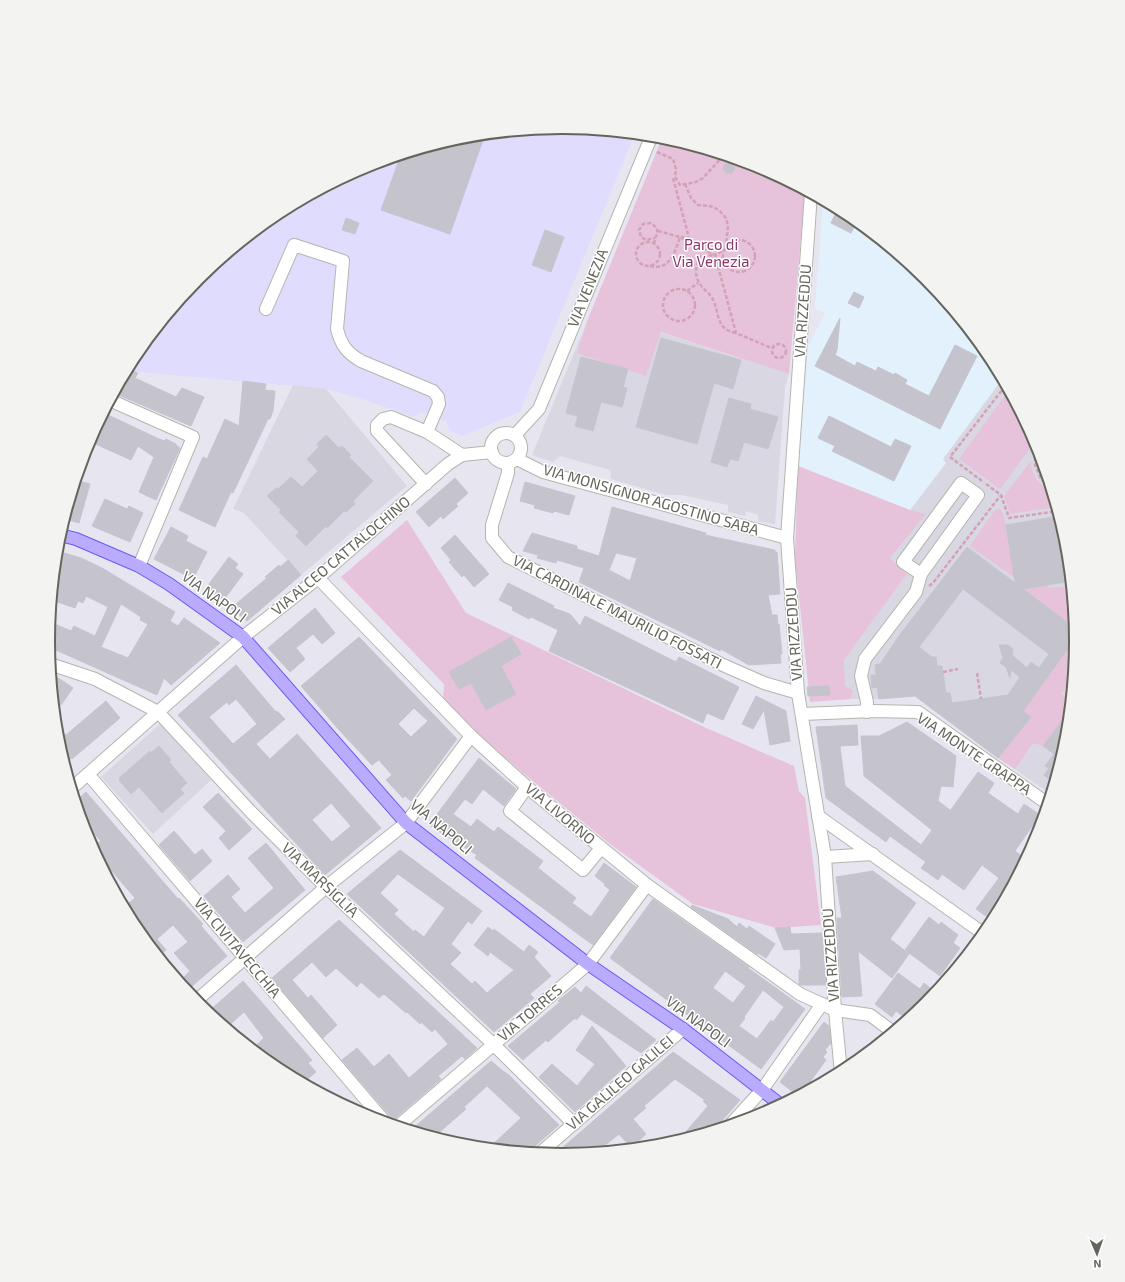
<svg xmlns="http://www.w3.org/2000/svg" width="1125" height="1282" font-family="'Exo 2',sans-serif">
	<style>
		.commercial { fill: #e0dcfe }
		.education { fill: #d8d7e2 }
		.medical { fill: #e2f1fc }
		.green { fill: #e7c2db }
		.building { fill: #c5c4cc; stroke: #c4c4d4; fill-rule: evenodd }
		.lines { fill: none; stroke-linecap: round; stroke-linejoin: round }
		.minor-casing { stroke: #b5b5ae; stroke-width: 14 }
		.major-casing { stroke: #655cf2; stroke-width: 14 }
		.path { stroke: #d4a2b6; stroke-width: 2.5; stroke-dasharray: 4 2; stroke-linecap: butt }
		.minor { stroke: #fff; stroke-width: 12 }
		.major { stroke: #baabff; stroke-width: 12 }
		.labels { text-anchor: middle; stroke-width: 3; stroke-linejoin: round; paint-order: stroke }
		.park-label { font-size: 15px; fill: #8c376b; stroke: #fff }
		.street-label { font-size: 15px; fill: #66655d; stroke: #fff }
		.rim { fill: none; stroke: #66655d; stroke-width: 2 }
	</style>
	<rect width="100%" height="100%" fill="#e7e6f0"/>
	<polygon class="commercial" points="563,127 635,134 520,412 462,436 449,430 447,422 434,416 420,412 414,417 365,400 326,389 139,372 128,369 135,355 199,277 277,213 366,166 462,136"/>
	<g class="education">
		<polygon points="590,314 660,332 789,374 785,387 775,524 758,521 758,515 746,511 745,516 728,512 728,505 682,495 666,495 611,479 610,470 560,456 553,462 532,455"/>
		<polygon points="1003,378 1038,444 1067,541 1077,641 1067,742 1051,794 998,758 915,696 879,699 851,699 853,690 845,686 844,660 907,574 890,558 925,515 910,510 946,463 942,460"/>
		<polygon points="293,385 326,389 407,486 301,575 244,513 233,509"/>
		<polygon points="160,724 211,780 153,834 101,777"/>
	</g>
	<polygon class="medical" points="823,200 849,213 926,277 990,355 1003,378 943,459 946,463 910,510 798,466 808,346 825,313 815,309"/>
	<g class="green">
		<polygon points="663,136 760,166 805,190 789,374 661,332 646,376 577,353 590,314"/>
		<polygon points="1009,390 1036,440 1000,489 959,459"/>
		<path d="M1040,450l10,33c-10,-6 -15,-22 -10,-33z"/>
		<path d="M1031,461c1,17 7,22 21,31l5,15 -47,7 -6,-18z"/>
		<polygon points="798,466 910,510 926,514 890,558 907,574 844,660 845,686 853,690 851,699 810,702 795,558"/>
		<polygon points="1000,509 1004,515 1011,558 1018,563 1018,580 970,546 995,510"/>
		<polygon points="407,520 466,613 704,727 794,766 799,791 805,798 821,925 776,928 693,904 610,844 523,773 443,702 444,684 341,577"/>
		<polygon points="1041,580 1048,585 1049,588 1072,586 1076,629 1021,587"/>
		<polygon points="1077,636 1074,677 1061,694 1071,701 1070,710 1043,746 1033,743 1015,769 998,758 1031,717 1023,711"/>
	</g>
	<g class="building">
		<polygon points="485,134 450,234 381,210 401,155 462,136"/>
		<circle cx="729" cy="168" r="5.5"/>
		<polygon points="838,208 849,213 857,221 851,233 831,223"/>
		<polygon points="346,218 359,223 355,234 342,230"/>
		<polygon points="545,230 564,237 551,272 532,265"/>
		<polygon points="854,292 864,297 859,308 848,303"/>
		<polygon points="840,318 837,350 835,355 855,366 857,362 876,371 878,367 894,375 895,373 907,380 905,384 929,396 955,345 977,356 940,429 815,366"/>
		<polygon points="661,338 741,360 733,389 714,383 697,444 636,427"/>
		<polygon points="581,357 628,369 623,387 627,388 622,407 601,402 593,431 575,426 578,416 566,413"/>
		<polygon points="128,369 138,373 135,378 176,397 182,388 204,397 191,426 114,393"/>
		<polygon points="243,381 266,384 265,390 275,391 273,411 270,419 268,419 233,493 231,492 215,527 179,510 203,457 207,459 225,419 239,426"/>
		<polygon points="729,398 751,404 750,409 778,417 768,449 744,442 738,461 730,459 727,467 711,462"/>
		<polygon points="104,413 159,439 165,441 166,439 176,444 176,445 180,448 156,500 139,492 154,457 138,446 131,460 89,441"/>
		<polygon points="829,416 891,447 895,439 911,446 894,481 832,451 835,446 818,438"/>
		<polygon points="326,435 339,448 342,446 351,455 349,457 373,481 353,501 355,504 346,512 344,511 327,528 326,526 306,546 296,536 299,532 279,512 281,510 267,496 276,488 278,489 291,477 302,487 318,471 307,459 319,447 317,444"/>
		<polygon points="455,478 468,493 456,504 458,506 443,519 441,516 429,527 416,512"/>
		<polygon points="76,480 90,484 79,523 65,519"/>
		<polygon points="525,482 575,496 569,515 554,511 553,513 534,508 535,505 520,501"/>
		<polygon points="105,499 127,509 129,506 143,513 130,542 92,526"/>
		<path d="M612,507l94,26 -1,2 70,15v2h2l3,42 -12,1 4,20h5l1,10 1,-1 3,30h-2l1,9 -32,2 -28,-16 -1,2 -141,-69 5,-14 -27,-8 -1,3 -19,-5 1,-3 -15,-4 9,-18 45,13v3l22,7zM616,553l21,5 -7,23 -21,-11z"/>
		<path d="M1060,516l7,25 4,40 -48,8 53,40 1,7 -54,75 8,6 -33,41 -83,-62 -36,3 -2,-12 -5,1 -1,-13h5l-1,-10 5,-1 19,-28 68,-89 48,36 -9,-58zM963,589l86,65 -10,14 -8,-6 -4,6 -15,-13 1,-6 -5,-4h-9l4,13 -3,5 6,4 4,11 1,-8 9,7 -12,18 -56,8 -2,-10h-4l-4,-27h-5l-1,-9h-4l-13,-10z"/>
		<polygon points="171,527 188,536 186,541 207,552 193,579 154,559"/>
		<polygon points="455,535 489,574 474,587 464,575 462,577 449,562 451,560 441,548"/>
		<path d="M57,551l24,7 21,10 73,44 -5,9 8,5 6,-8 36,25 -49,42 -7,-7 -7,17 -108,-48 1,-25 21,9 3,-5 21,10 13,-29 -22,-11 -3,7 -5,-2 -3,7 -23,-8zM121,604l20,13 -1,3 8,4 -20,34 -27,-11z"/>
		<polygon points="229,557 238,564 235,568 243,574 223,601 206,588"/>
		<polygon points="288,560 301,575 247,621 231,608 267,578 265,577 279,565 280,567"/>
		<polygon points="508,583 554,606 553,608 570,614 580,626 585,616 676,662 679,657 739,687 723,720 707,713 703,723 549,651 558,630 531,617 529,619 512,610 513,607 499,600"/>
		<polygon points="315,608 335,633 322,644 313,634 296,648 305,659 290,672 268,648"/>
		<path d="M359,637l98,102 -46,62 -6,-5 -2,2 -17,-18 6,-5 -13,-15 -7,5 -32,-34 -39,-45zM414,708l14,13 -17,16 -13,-13z"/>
		<polygon points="511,637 521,654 501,666 516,694 486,710 471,683 459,689 449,672"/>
		<path d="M236,665l40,47 1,-1 8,8 -29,25 14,15 27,-25 84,94 -56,47 -147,-160zM236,699l21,25 -24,20 -24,-27 18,-15 2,3zM331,803l20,23 -19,16 -20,-22z"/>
		<polygon points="51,673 73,688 61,705 54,700"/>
		<polygon points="829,686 830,695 808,696 807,687"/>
		<polygon points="756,696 786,711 790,741 770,745 764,710 753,729 742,724"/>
		<polygon points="106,701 120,718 72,759 61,753 58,740 62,732 66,735"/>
		<polygon points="1070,710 1067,742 1054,783 1044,775 1049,768 1045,766 1054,754 1043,746"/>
		<polygon points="907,722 956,756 953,787 941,786 938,801 950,810 950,811 978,772 994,783 988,793 1018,814 1024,804 1040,815 1015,851 1026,859 993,921 976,909 999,878 982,865 964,890 942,874 938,880 921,868 926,862 890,836 886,842 826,798 816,727 857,725 858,745 840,746 845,786 921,845 932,830 864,776 861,736 879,736"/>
		<polygon points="159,746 171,760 169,762 187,783 180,789 184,793 162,813 139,787 131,794 119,780 120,779 119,778 150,751 151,753"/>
		<polygon points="479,758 516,789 504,806 483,789 472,804 465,799 453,814 471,827 477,819 494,832 498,827 543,861 538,868 576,898 572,903 591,917 610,890 604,885 605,884 595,876 604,863 636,887 593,945 475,858 477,855 429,825"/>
		<polygon points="86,792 178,899 179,898 203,924 201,926 227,956 191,987 183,978 190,971 174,953 188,942 173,925 157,939 166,950 159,956 135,927 124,907 135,898 93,849 92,848 101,841 81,818 76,801"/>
		<polygon points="218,793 252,829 229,850 219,838 226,831 203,807"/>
		<polygon points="174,831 195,855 202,849 212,861 190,881 159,845"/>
		<polygon points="266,843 305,890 243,942 204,896 228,875 240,889 231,897 245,913 274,888 248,858"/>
		<path d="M400,850l82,61 -10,13 -4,-3 -17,23 10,9 -11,11 22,20 3,-3 12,12 27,-23 -24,-18 -2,4 -14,-11 14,-18 5,4 1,-2 30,23 5,-7 9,7 -4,5 17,19 -21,18 4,4 -40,34 -147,-138zM398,874l47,34 -21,29 -9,-7 -1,2 -20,-18 4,-4 -18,-17z"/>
		<polygon points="873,871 916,903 890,939 909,954 892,978 858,951 862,996 842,997 837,918 842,918 836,877"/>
		<path d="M653,899l96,68 -1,1 57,41 -44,60 -151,-111zM725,971l21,15 -13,17 -20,-15zM763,990l21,17 -11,15 -2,-2 -14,19 -18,-13 6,-8 -1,-1z"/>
		<polygon points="692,905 728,919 737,927 739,923 747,929 749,926 775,944 766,958 758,953 757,954 691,907"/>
		<polygon points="929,917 939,925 941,922 958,935 953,943 960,948 940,976 905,950"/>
		<polygon points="339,920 477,1048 465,1059 462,1056 438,1076 441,1079 392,1121 391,1117 342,1060 357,1048 374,1067 389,1054 409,1078 448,1044 435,1029 432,1032 421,1022 420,1024 407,1012 406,1013 384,994 379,998 361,982 357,987 336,968 326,977 312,962 292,980 308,998 311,995 337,1025 323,1038 272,978"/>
		<polygon points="790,927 791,934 822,933 826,985 801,985 799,984 799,970 801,970 800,949 784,950 775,928"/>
		<polygon points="898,973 920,989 924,983 936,993 926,1005 908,1020 896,1011 892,1017 875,1004"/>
		<polygon points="243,981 312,1060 308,1063 316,1072 303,1083 285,1073 273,1060 269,1063 252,1049 264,1038 244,1012 226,1028 208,1012"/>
		<polygon points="586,986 656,1040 641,1053 582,1014 576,1020 575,1018 548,1042 546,1040 523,1060 508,1046 560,1002 558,1001 575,987 581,993"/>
		<polygon points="824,1022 829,1026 831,1043 825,1050 827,1052 823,1057 826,1060 810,1082 815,1086 798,1096 780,1082"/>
		<polygon points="592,1026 626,1066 575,1112 539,1077 552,1064 577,1086 595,1064 576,1050"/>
		<polygon points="673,1052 740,1100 714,1130 678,1141 708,1106 703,1101 705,1100 675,1079 644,1106 646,1108 633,1119 646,1134 631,1148 619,1134 603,1147 601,1145 591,1153 562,1156 554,1155"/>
		<polygon points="491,1061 503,1071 509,1075 559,1125 528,1152 489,1148 521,1118 487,1086 464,1107 466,1109 434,1137 411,1130"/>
	</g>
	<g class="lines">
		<g class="minor-casing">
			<g id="minor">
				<polyline points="811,193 787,538 798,693 825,857 835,1010 841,1073"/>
				<path d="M266,309l28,-64 49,16 -6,68c4,16 10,24 24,32l72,30 5,6 1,7 -12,28"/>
				<polyline points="114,402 193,437 139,566"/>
				<circle cx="506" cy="448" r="15"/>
				<polyline points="515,435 539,409 652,135"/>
				<polyline points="517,459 543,472 787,538"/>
				<polyline points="508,463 508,473 492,525 492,538 508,557 723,665 764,683 798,693"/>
				<polygon points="961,483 978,495 921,574 903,562"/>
				<polyline points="426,484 377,431 377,425 383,419 391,417 427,432 462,455"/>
				<polyline points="318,578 471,736 527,787 647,885 800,994 835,1010 870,1015 893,1032"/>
				<polyline points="50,664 95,679 158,712 251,812 326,887 493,1044 574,1124"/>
				<polyline points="867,712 867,702 861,676 865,659 916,592 921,574"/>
				<polyline points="802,714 874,711 918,712 1048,804"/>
				<polyline points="88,774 385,1122"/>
				<polyline points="527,787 510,811 583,870 601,848"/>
				<polyline points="72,788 243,637 318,578 448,464 462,455 492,452"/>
				<polyline points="818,816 984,934"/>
				<polyline points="825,857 873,854"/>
				<polyline points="196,1001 326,887 406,823 471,736"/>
				<polyline points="730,1125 762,1090 822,1004"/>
				<polyline points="398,1126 588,964 647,885"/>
				<polyline points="540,1153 683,1029"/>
			</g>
		</g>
		<g class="major-casing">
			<polyline id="major" points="60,535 76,539 139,566 169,584 243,637 406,823 588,964 683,1029 781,1105"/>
		</g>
		<g class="path">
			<polyline points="657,152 673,159 676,169 675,177 680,185 696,182 703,178 724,155"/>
			<polyline points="685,184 691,198 698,205 710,206 719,210 726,218 728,226 726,246"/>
			<polyline points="658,231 680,237 715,255 723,251"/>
			<circle cx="739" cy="256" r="16"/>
			<circle cx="648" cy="254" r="12"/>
			<path d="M654,244c1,-6 4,-10 3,-16l-6,-5 -8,1 -4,6 2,7 5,3 9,-2"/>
			<path d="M650,266c20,5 25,-14 30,-29l9,1 -16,-60"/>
			<circle cx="679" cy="305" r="16"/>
			<polyline points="687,291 698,283"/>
			<path d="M736,333c-20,-4 -16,-18 -23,-33 -1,-4 -5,-7 -8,-10 -11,-11 -11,-20 -5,-34l15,-1 21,78 33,14h4"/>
			<circle cx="779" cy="351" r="7"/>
			<polyline points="1038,446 1035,452 1035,465 1041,479 1051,486"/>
			<polyline points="982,481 950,457 1006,385"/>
			<polyline points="986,484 1001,495 1009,518 1058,511"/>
			<polyline points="929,586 933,583 1000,496"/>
			<polyline points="943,672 958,669"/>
			<polyline points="977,673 981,699"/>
		</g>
		<use href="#minor" class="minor"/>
		<use href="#major" class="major"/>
	</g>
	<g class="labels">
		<g class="park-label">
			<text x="711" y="250">Parco di<tspan x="711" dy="17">Via Venezia</tspan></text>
		</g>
		<g class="street-label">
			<text transform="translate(588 288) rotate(-68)" y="5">VIA VENEZIA</text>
			<text transform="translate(803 311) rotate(-86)" y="5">VIA RIZZEDDU</text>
			<text transform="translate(651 500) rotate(16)" y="5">VIA MONSIGNOR AGOSTINO SABA</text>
			<text transform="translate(341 556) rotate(-40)" y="5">VIA ALCEO CATTALOCHINO</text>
			<text transform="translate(214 597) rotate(36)" y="5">VIA NAPOLI</text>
			<text transform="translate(617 612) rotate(27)" y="5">VIA CARDINALE MAURILIO FOSSATI</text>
			<text transform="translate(794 634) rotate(-94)" y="5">VIA RIZZEDDU</text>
			<text transform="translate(974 754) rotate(34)" y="5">VIA MONTE GRAPPA</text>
			<text transform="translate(560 814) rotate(40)" y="5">VIA LIVORNO</text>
			<text transform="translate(441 827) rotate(40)" y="5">VIA NAPOLI</text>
			<text transform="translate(320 880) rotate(44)" y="5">VIA MARSIGLIA</text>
			<text transform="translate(237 948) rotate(50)" y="5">VIA CIVITAVECCHIA</text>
			<text transform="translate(831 955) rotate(-94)" y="5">VIA RIZZEDDU</text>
			<text transform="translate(530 1013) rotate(-40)" y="5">VIA TORRES</text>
			<text transform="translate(698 1022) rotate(36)" y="5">VIA NAPOLI</text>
			<text transform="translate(620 1083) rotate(-41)" y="5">VIA GALILEO GALILEI</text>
		</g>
	</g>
	<path d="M0 0H1125V1282H0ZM55 641a507 507 0 1 1 1014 0a507 507 0 1 1-1014 0Z" fill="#f3f3f2" fill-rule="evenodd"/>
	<path class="rim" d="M55 641a507 507 0 1 1 1014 0a507 507 0 1 1-1014 0Z"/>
	<g transform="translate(1097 1254) rotate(178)" stroke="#ffffff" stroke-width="3" paint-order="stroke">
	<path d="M0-3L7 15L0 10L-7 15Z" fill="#66655d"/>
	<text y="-6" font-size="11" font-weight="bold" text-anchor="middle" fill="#66655d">N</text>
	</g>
</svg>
